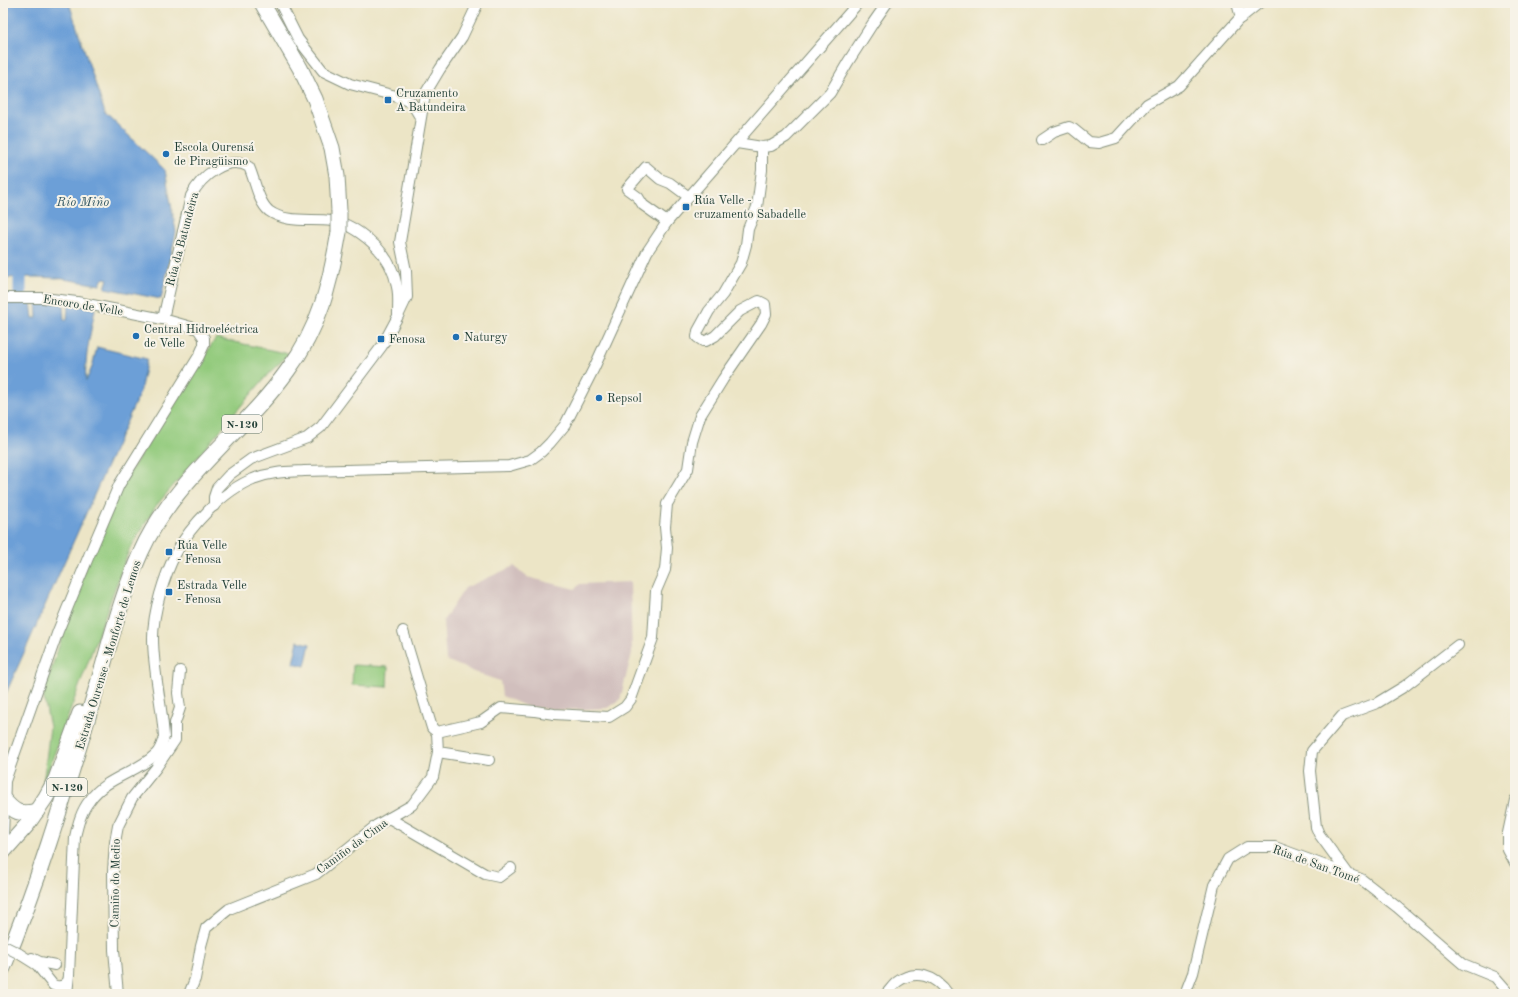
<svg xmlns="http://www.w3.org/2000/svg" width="1518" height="997" font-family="'Old Standard TT',serif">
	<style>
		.industrial { fill: #d1bfbd }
		.green { fill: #92ca7c; stroke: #588458 }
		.water { fill: #6c9fd7; stroke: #466e86 }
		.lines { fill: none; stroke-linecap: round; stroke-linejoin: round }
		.river { stroke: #6c9fd7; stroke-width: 13 }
		.minor-casing { stroke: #86917d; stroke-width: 12 }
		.highway-casing { stroke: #86917d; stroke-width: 17 }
		.minor { stroke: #fff; stroke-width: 10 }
		.highway { stroke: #fff; stroke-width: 15 }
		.minor-bridge-casing { stroke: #86917d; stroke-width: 12; stroke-linecap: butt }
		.highway-bridge-casing { stroke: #86917d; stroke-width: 17; stroke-linecap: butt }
		.minor-bridge { stroke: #fff; stroke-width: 10 }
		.highway-bridge { stroke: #fff; stroke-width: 15 }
		.poi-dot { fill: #1f6fb2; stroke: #f7f3e8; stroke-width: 1.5 }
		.labels { text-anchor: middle; stroke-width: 4; stroke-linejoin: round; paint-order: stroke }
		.shield { fill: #f7f3e8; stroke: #60746a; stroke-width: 1 }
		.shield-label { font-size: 11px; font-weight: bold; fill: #1f3d34 }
		.poi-label { font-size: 12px; fill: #1f3d34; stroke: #f7f3e8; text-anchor: start }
		.street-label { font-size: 12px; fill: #1f3d34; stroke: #f7f3e8 }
		.water-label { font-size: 13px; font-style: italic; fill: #365a65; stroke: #f7f3e8 }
	</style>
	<rect width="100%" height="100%" fill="#f7f3e8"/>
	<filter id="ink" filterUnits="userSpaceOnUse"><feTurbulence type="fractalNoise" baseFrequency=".025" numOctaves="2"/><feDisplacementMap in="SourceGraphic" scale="8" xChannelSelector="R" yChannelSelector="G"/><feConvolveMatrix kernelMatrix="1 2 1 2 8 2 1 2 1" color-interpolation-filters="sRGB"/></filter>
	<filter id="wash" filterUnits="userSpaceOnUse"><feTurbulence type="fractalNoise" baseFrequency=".012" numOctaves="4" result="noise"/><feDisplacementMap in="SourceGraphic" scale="16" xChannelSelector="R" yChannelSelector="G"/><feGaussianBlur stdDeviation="0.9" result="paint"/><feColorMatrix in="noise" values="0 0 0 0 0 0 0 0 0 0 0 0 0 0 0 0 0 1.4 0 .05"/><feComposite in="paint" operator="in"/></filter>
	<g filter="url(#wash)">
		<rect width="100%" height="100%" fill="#ece5c6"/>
		<polygon class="industrial" points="514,566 527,577 575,589 580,584 630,582 632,653 620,700 607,708 566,710 528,707 502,696 500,681 479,674 446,660 443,621 465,588"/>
		<g class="green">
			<polygon points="216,338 289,354 269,373 156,506 129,550 43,785 50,727 43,694 90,553 116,493"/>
			<polygon points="353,665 388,667 387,687 352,685"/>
		</g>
		<g class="water">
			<polygon points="3,3 69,3 105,113 165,170 176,232 161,299 105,288 108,279 104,278 102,280 100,285 57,278 31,277 3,278"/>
			<path d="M31,301l2,17h4l-1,-17 27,3 1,16h3l1,-16 27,5c-4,24 -11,48 -9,72l6,-14 5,-20 50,12 -7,33 -137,308v-382h2l-2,-16z"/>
			<polygon points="298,641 310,644 305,666 293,663"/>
		</g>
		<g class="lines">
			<polyline class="river" points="17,261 20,275 20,311"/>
		</g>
	</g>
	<g filter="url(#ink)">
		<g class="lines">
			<g class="minor-casing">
				<g id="minor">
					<polyline points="280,3 298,39 323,71 350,84 392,95 411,102 420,117"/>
					<polyline points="1237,3 1241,18"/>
					<polyline points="1042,140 1054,132 1069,127 1073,129 1089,142 1099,143 1116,138 1147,104 1179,86 1239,19 1259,3"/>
					<polyline points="737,143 762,147 771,146 786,137 830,93 848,62 873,23 887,3"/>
					<polyline points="667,222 643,205 638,197 627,189 646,167 660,179 670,183 689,197"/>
					<polyline points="3,298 43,298 77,302 163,319 198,329 204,338 204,345 199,356 119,485 90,553 58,631 5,781 3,837"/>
					<path d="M163,319l28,-123c10,-20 37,-42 58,-29 6,13 9,35 20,44 18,13 42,7 63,10 11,1 19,6 28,12 19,13 33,30 37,54 2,8 1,18 1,27"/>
					<polyline points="214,506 214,497 217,488 229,475 251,459 307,438 321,427 382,346 398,316 407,297 406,271 400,242 425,94 440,69 462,37 478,3"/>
					<polyline points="403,631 432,728 437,732"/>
					<polyline points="437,732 481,722 501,708 535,711 554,714 609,717 625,707 631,699 653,638 656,591 665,570 667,548 665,527 667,504 688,469 692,442 700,416 723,379 761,324 766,314 765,304 759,301 740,311 715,336 706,341 703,341 697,337 698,331 709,311 723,294 741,263 746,245 748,229 757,207 762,170 762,147"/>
					<polyline points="438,752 489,760"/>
					<polyline points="1515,800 1508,833 1508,850 1515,863"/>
					<polyline points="389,818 485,874 499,877 511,868"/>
					<polyline points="1349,875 1319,834 1316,827 1310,771 1312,751 1342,716 1377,703 1405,686 1458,645"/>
					<path d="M18,953l19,12 16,20c6,3 11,1 15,-4"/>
					<polyline points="32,958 40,962 55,965"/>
					<path d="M67,994l2,-19 6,-138c3,-13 6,-26 15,-37 16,-23 47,-27 66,-46 5,-5 6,-11 8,-17 -2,-33 -11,-66 -11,-99 0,-26 11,-62 23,-85 14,-27 48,-63 77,-74 17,-7 33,-7 51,-8l205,-5 21,-6 11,-8 9,-9 15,-18 29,-57 53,-116 20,-30 191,-219"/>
					<polyline points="118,994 114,950 113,872 115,842 118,826 132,798 156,768 175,740 175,723 180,708 178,693 180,671"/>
					<polyline points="189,994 195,979 201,946 206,928 229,909 316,874 377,825 412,805 433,777 438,752 437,732"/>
					<path d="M886,994c4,-4 7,-9 11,-12 18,-13 39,-7 51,12"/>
					<polyline points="1185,994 1193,973 1214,885 1228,859 1247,847 1275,847 1361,879 1397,907 1463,964 1495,977 1510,994"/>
				</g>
			</g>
			<g class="highway-casing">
				<g id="highway">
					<polyline points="262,3 300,68 315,99 332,148 337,176 339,211"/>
					<path d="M3,799c12,14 16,16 34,12"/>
					<polyline points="3,852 27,825 46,797 56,779 80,713"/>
					<path d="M3,968c38,-91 65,-185 93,-278 14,-46 25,-94 45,-138 32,-72 102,-119 147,-182 32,-43 42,-86 51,-138"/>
				</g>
			</g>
			<use href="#minor" class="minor"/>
			<use href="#highway" class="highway"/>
			<g class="minor-bridge-casing">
				<polyline id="minor-bridge" points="4,946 18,953"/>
			</g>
			<g class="highway-bridge-casing">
				<polyline id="highway-bridge" points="339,232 339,211"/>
			</g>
			<use href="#minor-bridge" class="minor-bridge"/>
			<use href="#highway-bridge" class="highway-bridge"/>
		</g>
	</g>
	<g class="poi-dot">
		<rect x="384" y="96" width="8" height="8" rx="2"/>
		<circle cx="166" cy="154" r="4"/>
		<rect x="682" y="203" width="8" height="8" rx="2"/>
		<circle cx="136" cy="336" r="4"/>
		<circle cx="456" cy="337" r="4"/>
		<rect x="377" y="335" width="8" height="8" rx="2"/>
		<circle cx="599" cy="398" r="4"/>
		<rect x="165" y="548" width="8" height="8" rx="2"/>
		<rect x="165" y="588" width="8" height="8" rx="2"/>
	</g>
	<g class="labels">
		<g class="shield">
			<rect x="222" y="415" width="40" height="18" rx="3"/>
			<rect x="47" y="778" width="40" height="18" rx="3"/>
		</g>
		<g class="shield-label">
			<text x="242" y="428">N-120</text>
			<text x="67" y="791">N-120</text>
		</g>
		<g class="poi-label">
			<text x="396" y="97">Cruzamento<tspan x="396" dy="14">A Batundeira</tspan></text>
			<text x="174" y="151">Escola Ourensá<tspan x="174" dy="14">de Piragüismo</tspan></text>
			<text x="694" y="204">Rúa Velle -<tspan x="694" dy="14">cruzamento Sabadelle</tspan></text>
			<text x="144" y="333">Central Hidroeléctrica<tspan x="144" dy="14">de Velle</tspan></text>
			<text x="464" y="341">Naturgy</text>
			<text x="389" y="343">Fenosa</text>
			<text x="607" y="402">Repsol</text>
			<text x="177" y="549">Rúa Velle<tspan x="177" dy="14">- Fenosa</tspan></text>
			<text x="177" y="589">Estrada Velle<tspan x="177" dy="14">- Fenosa</tspan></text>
		</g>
		<g class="street-label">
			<text transform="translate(182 239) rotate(-75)" y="4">Rúa da Batundeira</text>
			<text transform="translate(83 305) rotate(9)" y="4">Encoro de Velle</text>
			<text transform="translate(108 655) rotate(-73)" y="4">Estrada Ourense - Monforte de Lemos</text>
			<text transform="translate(352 846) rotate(-36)" y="4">Camiño da Cima</text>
			<text transform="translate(1316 864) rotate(20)" y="4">Rúa de San Tomé</text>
			<text transform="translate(115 883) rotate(-89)" y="4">Camiño do Medio</text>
		</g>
		<g class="water-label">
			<text x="83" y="206">Río Miño</text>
		</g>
	</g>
	<rect width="1518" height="997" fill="none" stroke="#f7f3e8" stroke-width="16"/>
</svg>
